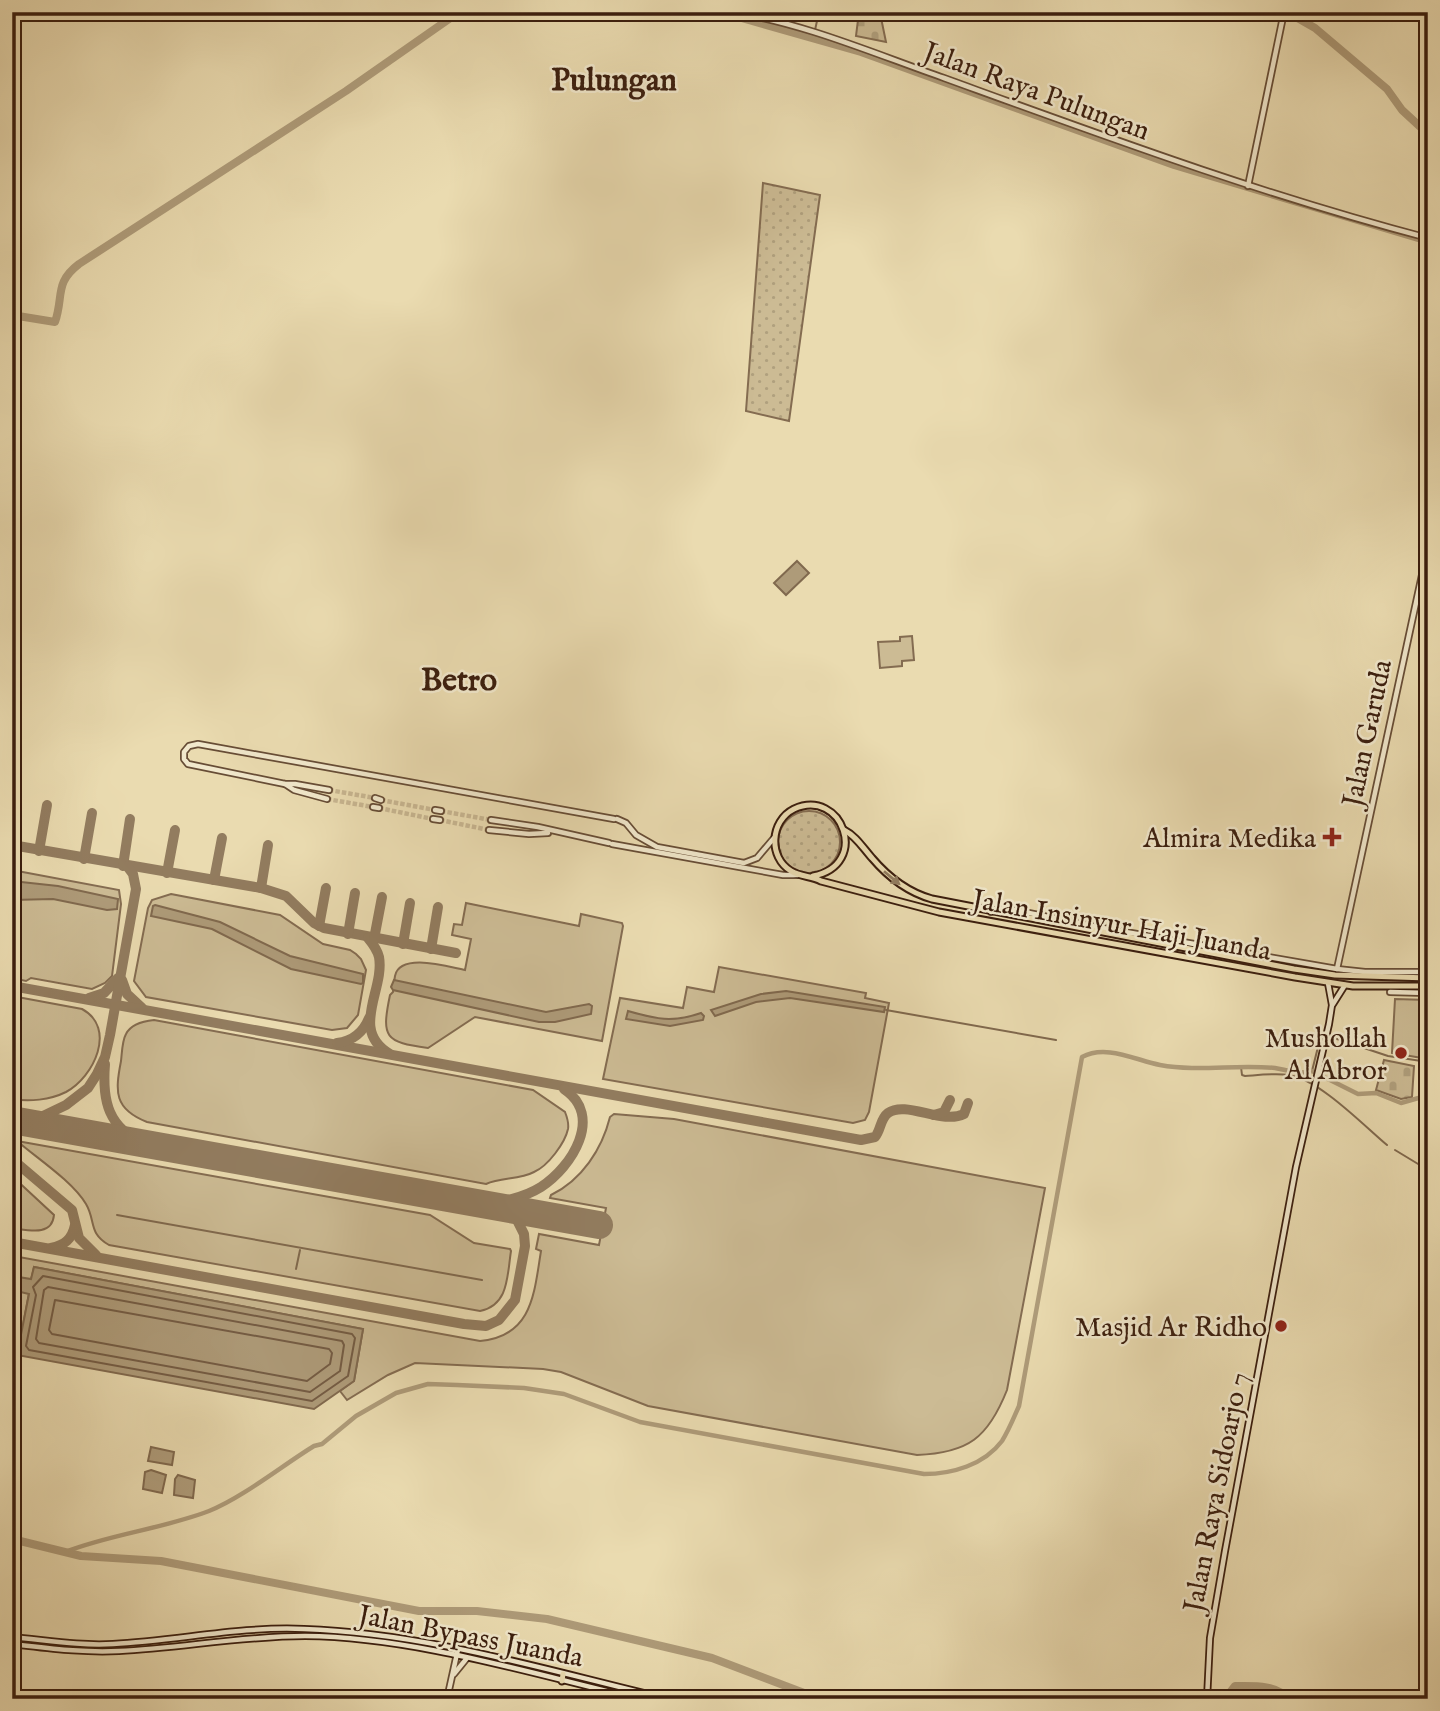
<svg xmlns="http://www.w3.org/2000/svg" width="1440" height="1711" font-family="'IM FELL English',serif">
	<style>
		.green { fill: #ccbb94; stroke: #846c51; stroke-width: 2 }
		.cemetery { fill: url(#cemetery-stones); stroke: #846c51; stroke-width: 2 }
		.park { fill: url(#park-dots); stroke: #846c51; stroke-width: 2 }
		.water { fill: #ae9b79; stroke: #80694e; stroke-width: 2 }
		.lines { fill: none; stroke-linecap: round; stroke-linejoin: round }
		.shore { stroke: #745c44; stroke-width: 2 }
		.stream { stroke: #80694e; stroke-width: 2 }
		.canal { stroke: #ae9b79; stroke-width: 4.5 }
		.river { stroke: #ae9b79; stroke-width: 8 }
		.taxiway { stroke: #927c5f; stroke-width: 10 }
		.runway { stroke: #927c5f; stroke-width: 28 }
		.tertiary-tunnel { stroke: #c7b590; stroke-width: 4.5; stroke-dasharray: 4.5 2; stroke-linecap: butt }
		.tertiary-casing { stroke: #674d36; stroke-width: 8 }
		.secondary-casing { stroke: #3b1e0e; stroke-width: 8 }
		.trunk-casing { stroke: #3b1e0e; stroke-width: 9 }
		.tertiary { stroke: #f1e8cc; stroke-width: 4.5 }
		.secondary { stroke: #f1e8cc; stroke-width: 4.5 }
		.trunk { stroke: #eadbb0; stroke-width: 5 }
		.oneway { fill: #927c5f }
		.poi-dot { fill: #8f2418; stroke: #f1e8cc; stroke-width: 2.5 }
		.labels { text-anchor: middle; stroke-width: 5; stroke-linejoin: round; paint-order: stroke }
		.street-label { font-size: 28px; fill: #3b1e0e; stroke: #f1e8cc }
		.poi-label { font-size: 28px; fill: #3b1e0e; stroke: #f1e8cc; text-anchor: end }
		.quarter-label { font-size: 32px; font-weight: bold; fill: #3b1e0e; stroke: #f1e8cc }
	</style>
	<defs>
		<pattern id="cemetery-stones" width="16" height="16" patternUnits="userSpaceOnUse" patternTransform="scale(1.75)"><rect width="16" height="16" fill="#ccbb94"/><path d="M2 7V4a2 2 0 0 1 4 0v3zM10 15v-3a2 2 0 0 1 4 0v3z" fill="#b0a07e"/></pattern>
		<pattern id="park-dots" width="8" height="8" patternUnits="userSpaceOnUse" patternTransform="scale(1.75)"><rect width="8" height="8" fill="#ccbb94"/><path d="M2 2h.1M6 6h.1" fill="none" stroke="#b0a07e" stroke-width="1.8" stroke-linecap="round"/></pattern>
	</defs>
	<rect width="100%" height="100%" fill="#eadbb0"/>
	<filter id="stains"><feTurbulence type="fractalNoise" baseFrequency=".00286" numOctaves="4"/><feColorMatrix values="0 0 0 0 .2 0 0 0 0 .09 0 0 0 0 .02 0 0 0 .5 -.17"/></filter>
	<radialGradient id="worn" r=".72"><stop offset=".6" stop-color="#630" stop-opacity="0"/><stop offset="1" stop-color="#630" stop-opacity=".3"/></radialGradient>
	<g class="green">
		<polygon points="912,636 914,660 902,661 902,666 880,668 878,642 900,641 900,637"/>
		<polygon points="12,870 119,890 121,904 112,976 105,983 92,989 31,978 26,981 12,978"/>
		<polygon points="171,894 280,915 323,944 350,950 356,954 361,959 366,970 358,1015 347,1028 332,1030 146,997 134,981 148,908 152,900"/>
		<path d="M466,903l113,23 2,-12 41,9 1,3 -21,115 -127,-24 -47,31c-43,-6 -47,-10 -38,-53l3,-3c1,-5 1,-11 2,-16 5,-24 54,-9 70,-6l6,-31 -19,-4 2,-11 8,1z"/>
		<polygon points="719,967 866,993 865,998 889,1003 869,1112 865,1120 853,1123 603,1079 620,998 683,1008 687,987 714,992"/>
		<path d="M12,996l70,13c35,19 12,68 -16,83 -16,8 -37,10 -54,7z"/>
		<polygon points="1395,999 1428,1000 1428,1059 1392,1053"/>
		<path d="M154,1020l379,70 32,22c2,5 4,11 3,17 -3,14 -20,37 -34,43 -15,8 -33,5 -48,12l-339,-62c-33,-13 -32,-30 -26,-61 1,-8 1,-20 5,-27 5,-10 18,-13 28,-14z"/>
		<path d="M614,1114l60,5 371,69 -38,202c-19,48 -39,63 -90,65l-269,-49 -87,-34 -18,-3 -128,-6 -27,12 -41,25 -7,-9 14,-10 9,-52 -329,-62 -3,13 -19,-4v-17l7,-2 461,84c53,-5 54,-48 61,-90l-5,-2 3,-15 60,11 7,-37 -56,-10 1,-3c31,-15 51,-46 59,-78z"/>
		<path d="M17,1141l413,74 44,28 36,6 1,2c-4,25 -2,54 -31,60l-371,-66c-21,-12 -13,-24 -23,-41 -14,-23 -48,-45 -69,-63z"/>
		<path d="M12,1176l42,39c-2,22 -26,15 -42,13z"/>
		<polygon points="12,1290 29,1293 12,1384"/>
	</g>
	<g class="cemetery">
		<polygon points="859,12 880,13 886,42 856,36"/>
		<polygon points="1384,1060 1414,1066 1412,1097 1401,1099 1376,1090"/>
	</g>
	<g class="park">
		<polygon points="763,183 820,195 789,421 746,411"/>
		<circle cx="809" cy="842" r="31"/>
	</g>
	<g class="water">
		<polygon points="797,561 809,573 786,595 774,583"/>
		<polygon points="12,881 58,886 118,899 117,909 107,910 53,899 12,900"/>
		<polygon points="155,905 220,922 290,956 363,974 363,983 361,984 291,969 212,929 151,916 153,906"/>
		<polygon points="394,980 546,1012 589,1004 592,1006 591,1014 555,1022 539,1022 393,990 391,987"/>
		<polygon points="786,991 885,1007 884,1012 790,998 756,1002 715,1016 711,1010 761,994"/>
		<path d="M628,1011c28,8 44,12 73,2l3,3 -1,4 -33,6 -44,-7z"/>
		<polygon points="34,1267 363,1329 354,1381 314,1409 17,1355 29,1294 12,1290 12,1276 31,1279"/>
		<polygon points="151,1447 174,1452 172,1465 148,1461"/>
		<polygon points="151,1470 166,1475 162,1493 143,1489 145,1472"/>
		<polygon points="178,1475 195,1480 193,1498 174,1495 175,1479"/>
	</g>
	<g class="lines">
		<g class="shore">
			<polygon points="43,1276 352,1334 355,1338 348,1376 312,1401 29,1350 26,1346 36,1295 33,1287"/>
			<polygon points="48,1287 342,1341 344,1345 340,1371 310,1392 39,1343 36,1339 44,1290"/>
			<polygon points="55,1300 329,1349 332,1353 330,1364 307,1381 52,1334 49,1330"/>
		</g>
		<g class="stream">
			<polyline points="815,30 819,12"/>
			<polyline points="886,1010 1056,1040"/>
			<polyline points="1331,1037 1388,1056 1428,1062"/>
			<path d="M1241,1067l1,8 3,1c14,-1 30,-3 44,-1 31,5 73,49 98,70"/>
			<polyline points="1312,1071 1320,1039 1323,1038"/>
			<polyline points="1395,1150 1428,1170"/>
			<polyline points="12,1196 18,1197"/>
			<polyline points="117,1215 482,1280"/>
			<polyline points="296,1269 300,1250"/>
		</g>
		<path class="canal" d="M65,1552c46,-18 97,-23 144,-41 33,-13 74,-46 105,-65l8,-2 34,-28 40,-23 32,-9 29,1 67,3 40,6 76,28 284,52c28,0 60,-9 78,-33 7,-11 12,-24 17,-35l63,-349c24,-13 53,3 78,8 38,7 77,-1 115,3 12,2 25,7 37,3l46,23 18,-1 25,10 21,-6 6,-5"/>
		<g class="river">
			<polyline points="707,12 731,15 861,52 1174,165 1428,241"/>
			<polyline points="1287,12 1315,28 1387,89 1402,110 1428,134"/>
			<path d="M12,315l43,7c9,-26 -1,-39 24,-58l267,-173 113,-79"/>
			<polyline points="12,1539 81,1556 161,1561 419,1611 477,1611 547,1619 712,1658 820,1699"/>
			<path d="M1225,1699l10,-13c17,0 41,-2 53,13"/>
		</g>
		<g class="taxiway">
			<polyline points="12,845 261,888 286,896 314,923 324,928 456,953"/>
			<polyline points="39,851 47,805"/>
			<polyline points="84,859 92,813"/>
			<polyline points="123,866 130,819"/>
			<polyline points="167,873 175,830"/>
			<polyline points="214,880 222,838"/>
			<polyline points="261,888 268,845"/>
			<polyline points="319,926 326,888"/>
			<polyline points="348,934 355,893"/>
			<path d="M368,938c5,6 9,11 11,19 6,33 -30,73 11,97"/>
			<polyline points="374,939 382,897"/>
			<polyline points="403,944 410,903"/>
			<polyline points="431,949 438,907"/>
			<polyline points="122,980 127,994 142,1008"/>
			<path d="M12,986l849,154 14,-3c6,-7 5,-18 13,-24 18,-13 54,12 76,1l4,-11"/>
			<polyline points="89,998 104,993 118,978"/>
			<path d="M337,1043c16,-2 26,-10 32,-25"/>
			<path d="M105,1064c-3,37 3,64 40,80"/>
			<polyline points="934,1115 944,1112 950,1100"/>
			<polyline points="19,1121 41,1117 66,1105 88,1088 97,1074 105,1057 110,1035 136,889 133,874 127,866"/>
			<polyline points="12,1159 72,1210 79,1238 96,1255"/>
			<path d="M478,1204c22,-2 44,-5 63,-17 31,-20 63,-71 23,-98"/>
			<polyline points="12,1242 464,1324 486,1326 499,1320 515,1300 525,1246 524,1234 516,1218 495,1207"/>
			<path d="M51,1248c14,-3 21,-9 24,-23"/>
		</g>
		<polyline class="runway" points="12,1120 599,1225"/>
		<g class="tertiary-tunnel">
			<polyline points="329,790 375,798"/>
			<polyline points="327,799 373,807"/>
			<polyline points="381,800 435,810"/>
			<polyline points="379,808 433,819"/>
			<polyline points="441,811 491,820"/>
			<polyline points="440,820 489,830"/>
		</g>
		<g class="tertiary-casing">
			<g id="tertiary">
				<path d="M731,12c73,11 144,42 213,66 160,58 319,117 484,160"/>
				<polyline points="1248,186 1284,12"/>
				<polyline points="285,784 294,790 327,799"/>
				<polyline points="329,790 295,784 285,784 188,764 184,759 184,752 189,746 198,744 614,819"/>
				<polyline points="375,798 381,800"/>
				<polyline points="373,807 379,808"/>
				<polyline points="435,810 441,811"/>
				<polyline points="433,819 440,820"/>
				<polyline points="617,819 626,823 636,835 657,847 744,863 757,858 774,838"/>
				<polyline points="491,820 538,827 609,843"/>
				<polyline points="489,830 529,834 548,833"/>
				<polyline points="612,844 783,875 798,875"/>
				<polyline points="991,912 1005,908 1097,927 1337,969 1365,972 1428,972"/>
				<polyline points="1337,969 1428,547"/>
				<polyline points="1390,992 1428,993"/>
				<polyline points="454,1674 467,1658"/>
				<polyline points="447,1699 458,1649"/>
				<polyline points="1420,1699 1428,1687"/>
			</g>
		</g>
		<g class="secondary-casing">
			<g id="secondary">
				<polyline points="1333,1004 1345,985"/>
				<path d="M12,1637c34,3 67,9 101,7 64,-3 127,-18 191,-15 124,4 245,42 365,70"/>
				<path d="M12,1644c36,4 71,9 107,7 62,-3 123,-15 186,-15 110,1 227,38 335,63"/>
				<polyline points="1207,1699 1210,1638 1225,1551 1296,1167 1329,1024 1332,1005 1328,983"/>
			</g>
		</g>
		<g class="trunk-casing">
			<g id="trunk">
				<path d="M844,830c12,6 19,18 28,28 17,20 35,34 60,41l362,70 41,6 93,3"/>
				<path d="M813,876c58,-11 29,-89 -19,-67 -24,12 -26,48 -3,62 10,6 21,5 30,10l118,31 356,65 58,9h75"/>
				<polyline points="562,1681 563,1674"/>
				<polyline points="1424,1699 1428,1693"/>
			</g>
		</g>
		<use href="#tertiary" class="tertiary"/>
		<use href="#secondary" class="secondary"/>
		<use href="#trunk" class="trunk"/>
	</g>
	<defs><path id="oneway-solid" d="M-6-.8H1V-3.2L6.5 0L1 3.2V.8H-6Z" transform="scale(1.75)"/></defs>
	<use class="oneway" href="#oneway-solid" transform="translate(892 878) rotate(40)"/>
	<g class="poi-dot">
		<path d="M1328.5 826.5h7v7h7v7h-7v7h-7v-7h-7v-7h7z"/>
		<circle cx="1401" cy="1053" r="7"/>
		<circle cx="1281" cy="1326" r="7"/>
	</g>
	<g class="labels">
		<g class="street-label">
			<text transform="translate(1037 90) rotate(20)" y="10">Jalan Raya Pulungan</text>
			<text transform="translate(1366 733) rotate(-78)" y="10">Jalan Garuda</text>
			<text transform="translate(1122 924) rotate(10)" y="10">Jalan Insinyur Haji Juanda</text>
			<text transform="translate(1215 1492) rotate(-79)" y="10">Jalan Raya Sidoarjo 7</text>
			<text transform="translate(471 1635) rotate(11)" y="10">Jalan Bypass Juanda</text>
		</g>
		<g class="poi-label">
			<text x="1316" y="847">Almira Medika</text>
			<text x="1387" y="1047">Mushollah<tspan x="1387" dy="32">Al Abror</tspan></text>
			<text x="1267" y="1336">Masjid Ar Ridho</text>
		</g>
		<g class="quarter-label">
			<text x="614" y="90">Pulungan</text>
			<text x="459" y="690">Betro</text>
		</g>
	</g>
	<rect width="1440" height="1711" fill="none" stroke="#eadbb0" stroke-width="42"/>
	<rect x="14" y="14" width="1412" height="1683" fill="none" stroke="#3b1e0e" stroke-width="3.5"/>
	<rect x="21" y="21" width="1398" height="1669" fill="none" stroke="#3b1e0e" stroke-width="2"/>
	<rect width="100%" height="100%" filter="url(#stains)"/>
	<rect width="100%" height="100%" fill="url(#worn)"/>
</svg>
